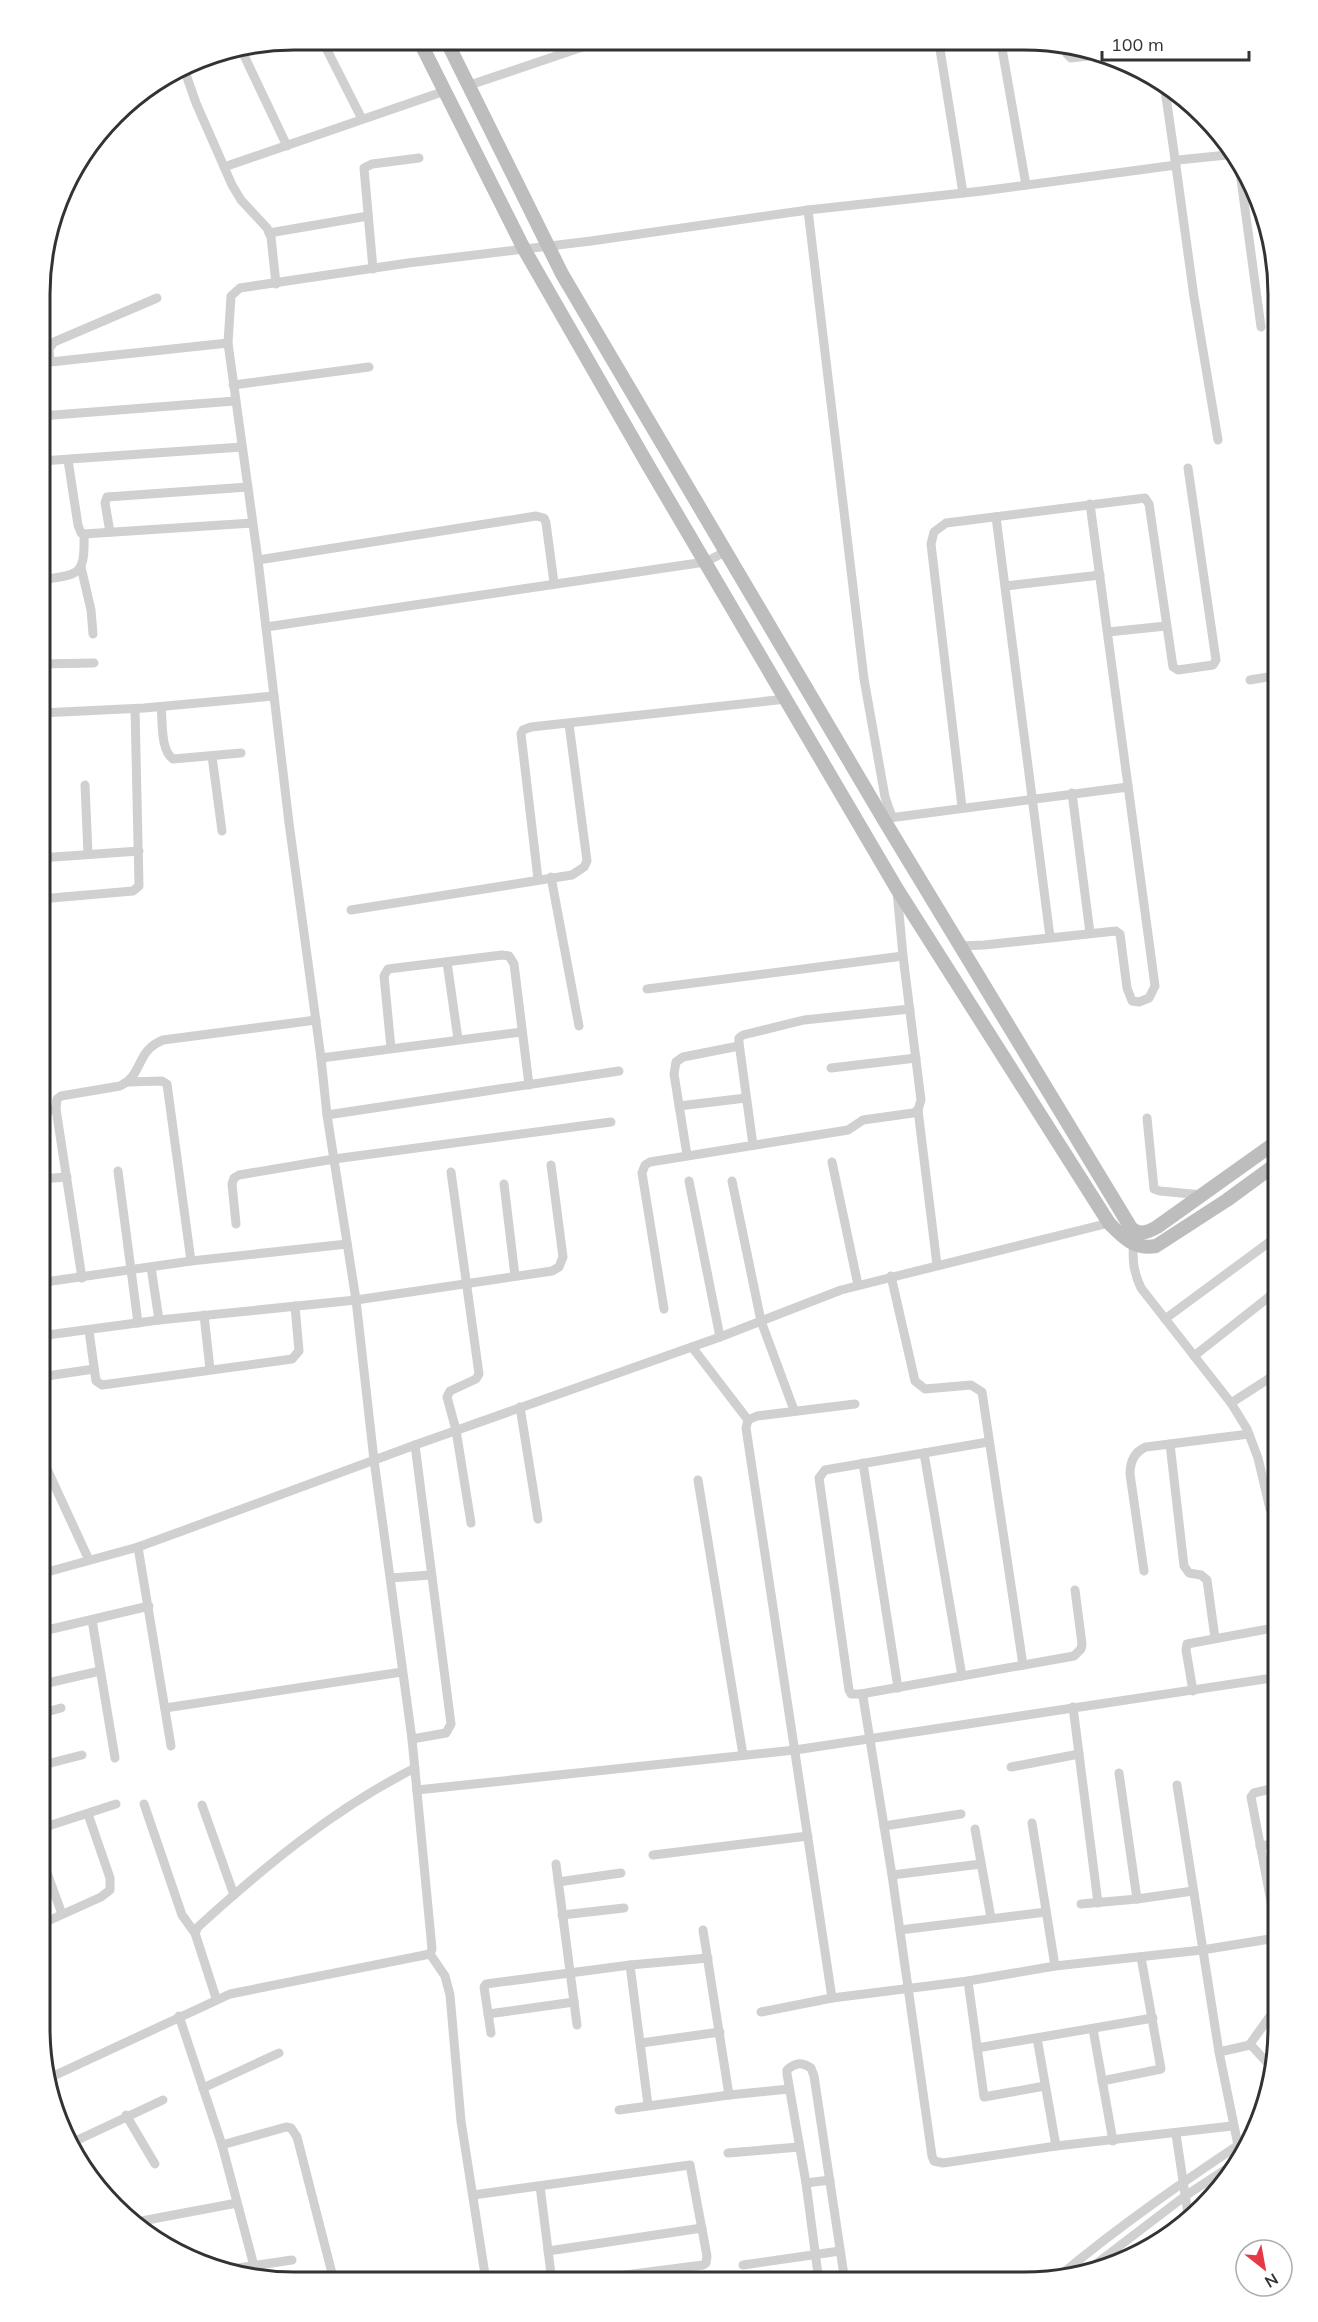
<svg xmlns="http://www.w3.org/2000/svg" width="1318" height="2322" font-family="Mulish,sans-serif">
	<style>
		.lines { fill: none; stroke-linecap: round; stroke-linejoin: round }
		.minor { stroke: #d0d0d0; stroke-width: 9 }
		.secondary { stroke: #bdbdbd; stroke-width: 14 }
		.rim { fill: none; stroke: #333; stroke-width: 3 }
	</style>
	<rect width="100%" height="100%" fill="#fff"/>
	<g class="lines">
		<g class="minor">
			<polyline points="317,39 326,48 362,119"/>
			<polyline points="939,43 963,193"/>
			<polyline points="1001,43 1026,185"/>
			<polyline points="1065,44 1067,54 1071,58 1105,54"/>
			<polyline points="241,49 287,146"/>
			<polyline points="183,66 196,103 232,185 241,200 267,228 271,237 276,284"/>
			<polyline points="1164,83 1175,159 1178,160 1237,154"/>
			<polyline points="467,86 600,41"/>
			<polyline points="1238,157 1261,327"/>
			<polyline points="1175,159 1194,297 1218,440"/>
			<polyline points="224,167 445,91"/>
			<polyline points="808,210 864,679 885,797 892,817"/>
			<polyline points="269,233 368,216"/>
			<polyline points="373,269 364,168 372,164 419,158"/>
			<polyline points="50,362 49,349 54,342 157,298"/>
			<polyline points="41,363 228,343"/>
			<polyline points="233,385 369,367"/>
			<polyline points="41,416 235,401"/>
			<polyline points="68,460 78,525 81,533 84,534 252,523"/>
			<polyline points="41,461 242,447"/>
			<polyline points="996,517 1050,937"/>
			<polyline points="110,532 105,503 107,497 248,487"/>
			<polyline points="258,560 536,516 544,518 546,523 554,583"/>
			<polyline points="81,567 91,610 93,634"/>
			<path d="M41,580c39,-6 44,-4 43,-46"/>
			<polyline points="1006,586 1100,575"/>
			<polyline points="266,627 705,562 725,552"/>
			<polyline points="1108,632 1166,626"/>
			<polyline points="41,664 94,663"/>
			<polyline points="1250,680 1279,675"/>
			<path d="M161,707c2,14 -1,43 12,52l68,-6"/>
			<polyline points="41,713 144,708 274,696"/>
			<polyline points="212,756 222,831"/>
			<polyline points="85,785 88,854"/>
			<polyline points="1072,793 1090,933"/>
			<polyline points="962,807 931,544 934,532 946,523 1145,498 1149,504 1173,667 1178,670 1213,665 1216,660 1188,468"/>
			<polyline points="889,818 1128,787"/>
			<polyline points="40,858 139,851"/>
			<polyline points="551,877 579,1026"/>
			<polyline points="538,879 521,734 523,730 531,727 786,699"/>
			<polyline points="897,891 903,956 921,1100 918,1110 937,1265"/>
			<polyline points="40,899 133,891 139,886 135,709"/>
			<polyline points="351,910 572,875 584,867 587,861 569,724"/>
			<polyline points="960,946 984,945 1116,931 1120,934 1127,988 1132,1001 1139,1002 1149,998 1155,986 1090,504"/>
			<polyline points="447,962 458,1039"/>
			<polyline points="647,989 903,956"/>
			<polyline points="391,1048 384,976 388,969 502,955 509,956 514,964 529,1085"/>
			<polyline points="321,1058 522,1032"/>
			<polyline points="831,1068 916,1058"/>
			<polyline points="128,1082 162,1081 167,1084 191,1261"/>
			<polyline points="679,1106 746,1098"/>
			<polyline points="40,1112 56,1109"/>
			<polyline points="327,1115 619,1071"/>
			<polyline points="1147,1118 1154,1189 1160,1191 1202,1195"/>
			<polyline points="753,1145 739,1043 739,1038 743,1035 804,1020 910,1009"/>
			<polyline points="687,1155 674,1074 676,1062 683,1057 739,1046"/>
			<polyline points="832,1162 858,1285"/>
			<polyline points="118,1171 138,1323"/>
			<polyline points="451,1172 479,1374 476,1379 450,1391 447,1397 456,1430 471,1523"/>
			<polyline points="40,1179 67,1177"/>
			<polyline points="689,1181 720,1337"/>
			<polyline points="732,1181 761,1321 794,1410"/>
			<polyline points="504,1184 515,1276"/>
			<polyline points="236,1224 232,1184 234,1178 239,1175 334,1159 611,1122"/>
			<path d="M1134,1239c-2,19 -1,32 7,49l90,115 16,26 11,29 12,51 9,14"/>
			<polyline points="151,1267 159,1320"/>
			<polyline points="891,1276 915,1381 925,1389 971,1385 982,1392 1023,1665"/>
			<polyline points="40,1277 45,1282 191,1261 347,1244"/>
			<path d="M82,1278l-26,-169 1,-10 4,-3 59,-10c24,-11 15,-35 43,-46l153,-20"/>
			<polyline points="664,1309 642,1173 645,1165 650,1162 848,1130 863,1120 913,1113 918,1110"/>
			<polyline points="204,1315 210,1369"/>
			<polyline points="1165,1319 1279,1235"/>
			<polyline points="89,1331 96,1381 102,1385 292,1359 299,1351 295,1306"/>
			<polyline points="40,1336 159,1320 356,1300 552,1271 559,1267 563,1257 551,1165"/>
			<polyline points="692,1347 748,1420"/>
			<polyline points="1194,1356 1279,1289"/>
			<polyline points="40,1377 94,1369"/>
			<polyline points="1231,1403 1279,1372"/>
			<polyline points="520,1407 538,1519"/>
			<polyline points="988,1442 825,1470 819,1478 849,1690 851,1694 861,1694 863,1697 892,1875 932,2156 934,2161 943,2163 1056,2146 1232,2126"/>
			<polyline points="1170,1444 1184,1566 1189,1573 1201,1575 1207,1580 1215,1638"/>
			<polyline points="924,1453 962,1676"/>
			<polyline points="40,1454 89,1560"/>
			<polyline points="863,1463 898,1688"/>
			<polyline points="698,1480 743,1755"/>
			<polyline points="138,1547 171,1746"/>
			<path d="M1144,1571l-14,-97c0,-12 4,-22 16,-27l103,-13"/>
			<polyline points="40,1574 138,1547 182,1531 415,1445 720,1337 841,1290 1109,1223"/>
			<polyline points="391,1578 430,1575"/>
			<polyline points="92,1620 115,1758"/>
			<polyline points="39,1632 149,1606"/>
			<polyline points="39,1685 100,1671"/>
			<polyline points="1193,1691 1186,1650 1187,1644 1279,1627"/>
			<polyline points="861,1694 1074,1656 1081,1649 1082,1644 1075,1590"/>
			<polyline points="1073,1707 1098,1903"/>
			<polyline points="165,1708 402,1672"/>
			<polyline points="39,1714 61,1708"/>
			<polyline points="412,1739 446,1733 451,1724 415,1445"/>
			<polyline points="39,1766 82,1755"/>
			<polyline points="1011,1767 1079,1754"/>
			<polyline points="1119,1773 1137,1899 1193,1891"/>
			<polyline points="1177,1785 1219,2052 1238,2145"/>
			<polyline points="417,1790 795,1750 1279,1677"/>
			<polyline points="144,1804 182,1915 195,1933 216,1998"/>
			<polyline points="202,1805 234,1895"/>
			<polyline points="1032,1823 1055,1966"/>
			<polyline points="884,1826 961,1814"/>
			<polyline points="39,1829 116,1804"/>
			<polyline points="975,1829 991,1918"/>
			<polyline points="1260,1846 1278,1843"/>
			<polyline points="39,1851 62,1914"/>
			<polyline points="653,1855 808,1836"/>
			<polyline points="556,1864 577,2025"/>
			<polyline points="892,1875 981,1864"/>
			<polyline points="558,1882 621,1873"/>
			<polyline points="1081,1904 1137,1899"/>
			<polyline points="562,1915 624,1908"/>
			<polyline points="39,1925 101,1897 110,1890 110,1878 88,1814"/>
			<polyline points="703,1930 729,2095"/>
			<polyline points="900,1930 1046,1912"/>
			<path d="M195,1933l3,-6c66,-60 137,-119 217,-159"/>
			<polyline points="630,1965 648,2105"/>
			<polyline points="968,1981 984,2097 1045,2086"/>
			<polyline points="832,1998 746,1428 748,1420 757,1416 855,1404"/>
			<polyline points="761,2012 832,1998 968,1981 1055,1966 1202,1950 1276,1938 1277,1933 1251,1797 1254,1793 1279,1787"/>
			<polyline points="488,2014 574,2002"/>
			<polyline points="179,2016 222,2145 254,2266"/>
			<polyline points="1093,2029 1113,2141"/>
			<polyline points="491,2033 484,1987 486,1984 630,1965 708,1958"/>
			<polyline points="1037,2038 1056,2146"/>
			<polyline points="641,2043 720,2032"/>
			<polyline points="977,2048 1153,2018"/>
			<polyline points="1219,2052 1250,2045"/>
			<polyline points="1273,2069 1250,2044 1278,2005"/>
			<polyline points="47,2079 230,1994 430,1954"/>
			<polyline points="1102,2081 1161,2069 1141,1957"/>
			<polyline points="203,2088 279,2053"/>
			<polyline points="619,2110 729,2095 789,2089"/>
			<polyline points="126,2115 155,2164"/>
			<polyline points="1176,2134 1189,2221"/>
			<polyline points="69,2144 163,2100"/>
			<polyline points="222,2145 286,2127 291,2128 297,2137 334,2281"/>
			<polyline points="728,2153 799,2147"/>
			<polyline points="806,2183 830,2180"/>
			<polyline points="540,2186 552,2282"/>
			<polyline points="473,2195 690,2165 707,2256 706,2263 703,2265 571,2282"/>
			<polyline points="131,2223 237,2203"/>
			<polyline points="548,2251 702,2228"/>
			<polyline points="743,2265 840,2251"/>
			<polyline points="225,2270 292,2260"/>
			<polyline points="1084,2273 1185,2196 1240,2160"/>
			<path d="M1057,2278c63,-53 130,-99 198,-144"/>
			<polyline points="486,2281 461,2121 450,1995 445,1976 430,1954 432,1949 412,1739 374,1460 356,1300 327,1115 321,1058 289,823 258,560 228,343 231,296 240,288 408,263 591,241 808,210 982,191 1176,165"/>
			<path d="M819,2282l-13,-99 -19,-109v-4c9,-8 15,-8 24,-2l3,8 31,206"/>
		</g>
		<g class="secondary">
			<path d="M419,40l105,209 124,216 249,424 212,334c14,14 25,27 47,23l71,-46 52,-38"/>
			<path d="M446,40l116,234 322,546 247,408c8,8 17,4 26,-1l122,-87"/>
		</g>
	</g>
	<path d="M0 0H1318V2322H0ZM294 50H1024A244 244 0 0 1 1268 294V2028A244 244 0 0 1 1024 2272H294A244 244 0 0 1 50 2028V294A244 244 0 0 1 294 50Z" fill="#fff" fill-rule="evenodd"/>
	<path class="rim" d="M294 50H1024A244 244 0 0 1 1268 294V2028A244 244 0 0 1 1024 2272H294A244 244 0 0 1 50 2028V294A244 244 0 0 1 294 50Z"/>
	<g transform="translate(1264 2268) rotate(149)"><circle r="28" fill="#ffffff" stroke="#adadad" stroke-width="1.5"/>
	<path d="M0-4.5L10 22L0 15L-10 22Z" fill="#e63946"/>
	<text y="-9" font-size="16" font-weight="bold" text-anchor="middle" fill="#333333">N</text>
	</g>
	<path d="M1102 51v9h147v-9" fill="none" stroke="#333333" stroke-width="3"/>
	<text x="1111" y="51" font-size="18" fill="#333333" stroke="#ffffff" stroke-width="4.5" paint-order="stroke">100 m</text>
</svg>
